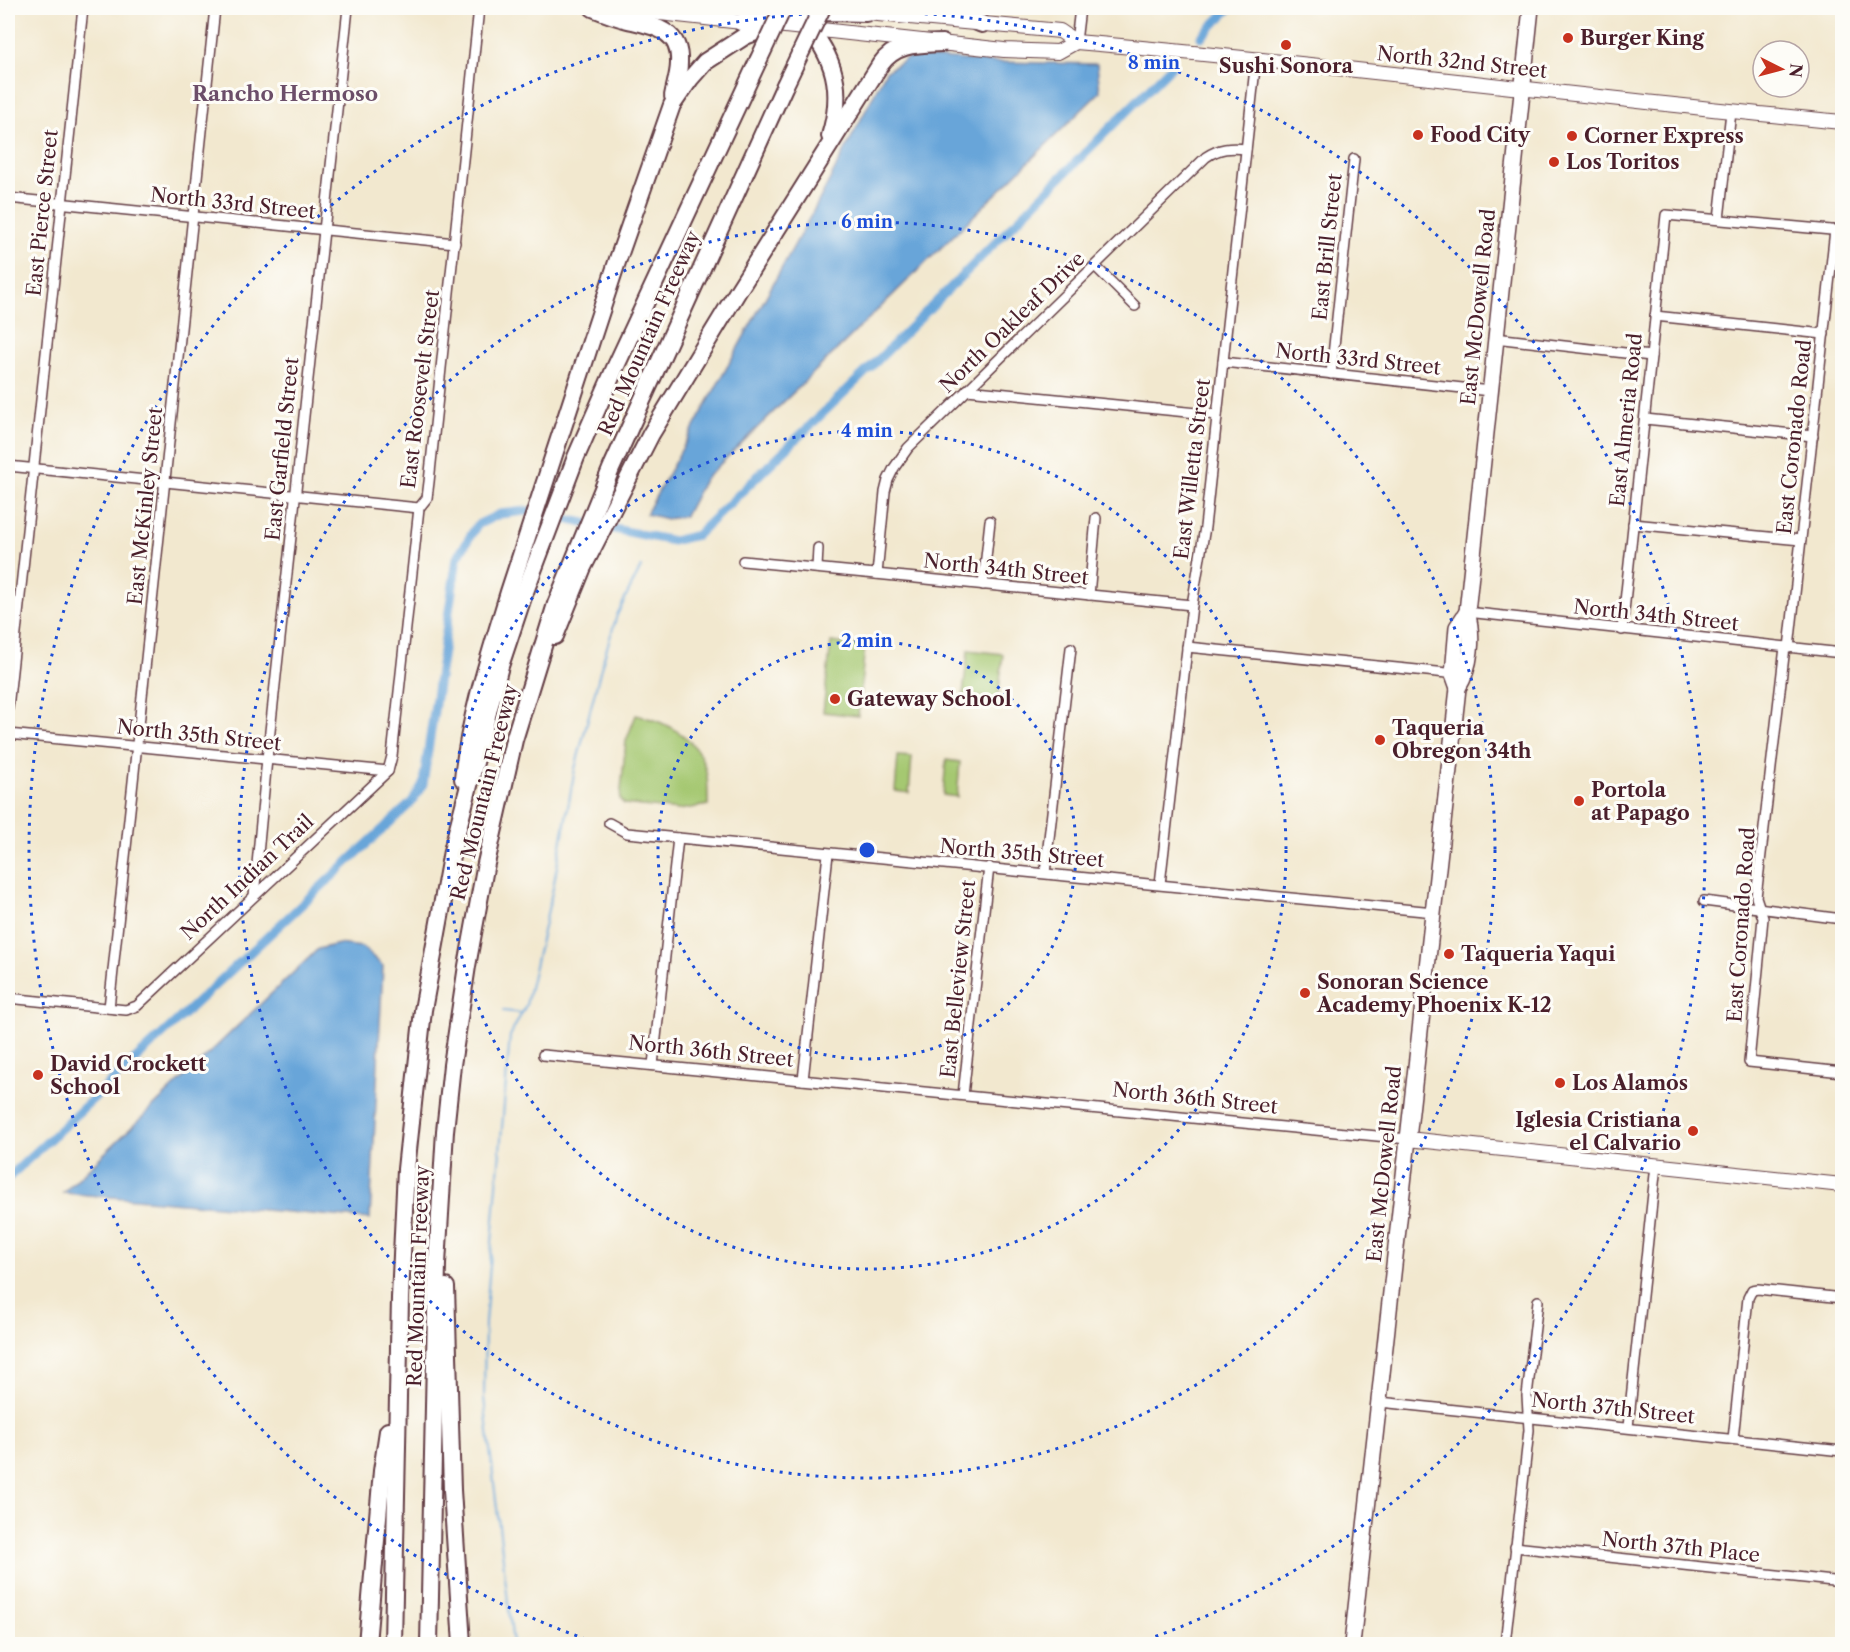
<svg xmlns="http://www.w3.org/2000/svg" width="1850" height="1652" font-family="'Libre Caslon Text',serif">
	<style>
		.green { fill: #a5c871; stroke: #78744e; stroke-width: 1.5 }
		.water { fill: #68a5d9; stroke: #596282; stroke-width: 1.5 }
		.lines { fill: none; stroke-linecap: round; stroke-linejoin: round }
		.stream { stroke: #68a5d9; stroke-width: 2 }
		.canal { stroke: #68a5d9; stroke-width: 9 }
		.street-casing { stroke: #633d44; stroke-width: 12 }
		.secondary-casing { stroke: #633d44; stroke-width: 16 }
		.primary-casing { stroke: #633d44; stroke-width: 18 }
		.highway-casing { stroke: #633d44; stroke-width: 20 }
		.street { stroke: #fff; stroke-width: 9 }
		.secondary { stroke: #fff; stroke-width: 14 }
		.primary { stroke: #fff; stroke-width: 15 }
		.highway { stroke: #fff; stroke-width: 16 }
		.highway-bridge-casing { stroke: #633d44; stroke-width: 20; stroke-linecap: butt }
		.highway-bridge { stroke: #fff; stroke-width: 16 }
		.ring { fill: none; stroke: #1d4ed8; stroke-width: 3; stroke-dasharray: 3 6 }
		.poi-dot { fill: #c8321e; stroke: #fdfcf7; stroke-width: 2 }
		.labels { text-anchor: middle; stroke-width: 6; stroke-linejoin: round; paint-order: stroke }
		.poi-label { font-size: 20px; font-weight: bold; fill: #4a1f2b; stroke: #fdfcf7; text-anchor: start }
		.street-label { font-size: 20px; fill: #4a1f2b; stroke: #fdfcf7 }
		.neighbourhood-label { font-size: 21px; font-weight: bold; fill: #6c4e69; stroke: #fdfcf7 }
		.centre { fill: #1d4ed8; stroke: #fdfcf7; stroke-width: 3 }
		.ring-label { font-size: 18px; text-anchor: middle; font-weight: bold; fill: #1d4ed8; stroke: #fdfcf7; stroke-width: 6; stroke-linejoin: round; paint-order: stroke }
	</style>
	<rect width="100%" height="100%" fill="#fdfcf7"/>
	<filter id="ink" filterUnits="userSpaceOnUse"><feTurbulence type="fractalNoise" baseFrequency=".0167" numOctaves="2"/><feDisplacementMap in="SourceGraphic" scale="12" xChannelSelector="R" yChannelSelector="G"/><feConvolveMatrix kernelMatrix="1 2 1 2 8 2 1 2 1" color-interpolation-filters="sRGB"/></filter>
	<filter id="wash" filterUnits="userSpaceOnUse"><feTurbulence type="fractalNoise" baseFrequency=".008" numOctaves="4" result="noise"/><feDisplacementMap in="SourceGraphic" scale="24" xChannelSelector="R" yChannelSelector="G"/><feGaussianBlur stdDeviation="1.35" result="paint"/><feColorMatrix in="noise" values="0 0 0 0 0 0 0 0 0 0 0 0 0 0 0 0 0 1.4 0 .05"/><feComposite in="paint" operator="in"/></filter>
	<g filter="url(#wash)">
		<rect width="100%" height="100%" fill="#f2e8cf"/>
		<g class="green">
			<polygon points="831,642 865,646 858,716 823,712"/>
			<polygon points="968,650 1003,654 998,699 963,695"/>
			<path d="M636,715c33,7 65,24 71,61 1,9 1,19 1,29l-29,5 -55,-6 -4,-5 6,-58z"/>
			<polygon points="898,756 912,757 909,793 895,791"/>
			<polygon points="946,760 960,762 957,797 943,795"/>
		</g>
		<g class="water">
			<polygon points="911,56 993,62 1097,64 1100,92 704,480 685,516 667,519 646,514 816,206 886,71"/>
			<polygon points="339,944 362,947 383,966 370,1219 63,1193 318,949"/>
		</g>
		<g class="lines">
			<g class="stream">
				<polyline points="503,1011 522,1013"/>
				<polyline points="513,1644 484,1398 485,1322 510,1036 526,1005 553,888 575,769 602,664 617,615 641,567"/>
			</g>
			<g class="canal">
				<polyline points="1201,37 1230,8"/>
				<polyline points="8,1178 412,802 423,784 457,558 477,525 500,514 526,511 673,541 697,535 878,360 1172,66"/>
			</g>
		</g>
	</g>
	<g filter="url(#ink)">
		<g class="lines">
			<g class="street-casing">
				<g id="street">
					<polyline points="1076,42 1080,8"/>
					<polyline points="8,198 455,243"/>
					<polyline points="1719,219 1731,112"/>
					<polyline points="1095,266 1135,306"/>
					<polyline points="1655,316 1824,334"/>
					<polyline points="1495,338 1651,356"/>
					<polyline points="1223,362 1490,391"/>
					<polyline points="1331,374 1354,159"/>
					<polyline points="967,390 1217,415"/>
					<polyline points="1645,419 1813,436"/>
					<polyline points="8,466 419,508"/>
					<polyline points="1633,524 1801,540"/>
					<polyline points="743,561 1192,605"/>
					<polyline points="817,568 818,548"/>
					<path d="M877,574l8,-82 3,-12 6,-12 14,-20 298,-291c13,-9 25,-10 40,-8"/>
					<polyline points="983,585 990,521"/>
					<polyline points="1089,595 1096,518"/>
					<polyline points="1467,612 1842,653"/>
					<polyline points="1622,630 1666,215 1842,231"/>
					<polyline points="1187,647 1457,674"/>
					<polyline points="1785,647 1756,897 1763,918 1749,1062 1842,1072"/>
					<polyline points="1789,648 1835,230"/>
					<polyline points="8,708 83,8"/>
					<polyline points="8,734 388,771"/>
					<polyline points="609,823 627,833 1434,912"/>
					<polyline points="1045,873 1071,648"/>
					<polyline points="1160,884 1192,605 1205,527 1256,59"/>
					<polyline points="254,896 267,759 348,8"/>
					<polyline points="1704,901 1842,919"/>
					<polyline points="8,998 126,1010 137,1006 388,771 392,756 419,508 427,498 429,482 479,8"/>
					<polyline points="109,1008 215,8"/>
					<polyline points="543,1055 1408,1139"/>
					<polyline points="653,1065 678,838"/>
					<polyline points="803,1080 828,854"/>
					<polyline points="963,1095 989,867"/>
					<polyline points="1380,1402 1842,1451"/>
					<polyline points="1628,1427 1656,1165"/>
					<polyline points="1733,1439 1748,1298 1752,1290 1758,1289 1842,1298"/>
					<polyline points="1515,1547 1842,1582"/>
					<polyline points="1505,1644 1529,1430 1527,1396 1538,1301"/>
					<polyline points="1842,1644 1842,1641"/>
				</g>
			</g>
			<g class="secondary-casing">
				<g id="secondary">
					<polyline points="614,8 751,23"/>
					<path d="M856,12l204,19 16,11c256,22 511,56 766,80"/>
					<polyline points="776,25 1004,50 1058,52 1076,42"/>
					<polyline points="1408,1139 1842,1185"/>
				</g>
			</g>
			<g class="primary-casing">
				<g id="primary">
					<polyline points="1458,688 1453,674 1457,627 1467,612"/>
					<path d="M1352,1644l106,-956c13,-21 16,-52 9,-76l64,-604"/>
				</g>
			</g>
			<g class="highway-casing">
				<g id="highway">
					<path d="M593,8c12,5 23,9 35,12 26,6 53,10 51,43 0,11 -4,22 -6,33"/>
					<polyline points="935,8 942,11 956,13 982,24"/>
					<polyline points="741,22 770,18"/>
					<path d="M804,22c31,35 40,68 26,114"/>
					<path d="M555,636l28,-69 68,-133 87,-143 142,-226c15,-22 38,-21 62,-22"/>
					<path d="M463,779c6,-61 28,-128 46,-187l109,-333 54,-154 18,-26 15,-17 40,-26 54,-20 29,-4 38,1"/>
					<polyline points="446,1287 452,1490 462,1644"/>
					<polyline points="367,1644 382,1471 388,1431"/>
					<polyline points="393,1644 400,1298 406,1169 423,1010 452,851 500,666 523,597 576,457 615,368 758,61"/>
					<polyline points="429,1644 437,1264 445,1131 452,1065 467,966 485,868 514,740 556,604 611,469 785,85"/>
				</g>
			</g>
			<use href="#street" class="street"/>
			<use href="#secondary" class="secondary"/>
			<use href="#primary" class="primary"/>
			<use href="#highway" class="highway"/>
			<g class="highway-bridge-casing">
				<g id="highway-bridge">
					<polyline points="758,61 783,8"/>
					<polyline points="785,85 822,8"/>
				</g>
			</g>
			<use href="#highway-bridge" class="highway-bridge"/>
		</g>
	</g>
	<g class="ring">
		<circle cx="867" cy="850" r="209"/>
		<circle cx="867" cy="850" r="419"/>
		<circle cx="867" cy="850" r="628"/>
		<path d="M594 1642A838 838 0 1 1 1140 1642"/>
	</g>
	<g class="poi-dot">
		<circle cx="1568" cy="38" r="6"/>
		<circle cx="1286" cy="45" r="6"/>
		<circle cx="1418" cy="135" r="6"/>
		<circle cx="1572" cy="136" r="6"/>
		<circle cx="1554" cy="162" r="6"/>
		<circle cx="835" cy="699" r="6"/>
		<circle cx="1380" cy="740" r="6"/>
		<circle cx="1579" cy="801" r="6"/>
		<circle cx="1449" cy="954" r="6"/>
		<circle cx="1305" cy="993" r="6"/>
		<circle cx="38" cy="1075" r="6"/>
		<circle cx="1560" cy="1083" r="6"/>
		<circle cx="1693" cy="1131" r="6"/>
	</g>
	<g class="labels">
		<g class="poi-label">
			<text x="1580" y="45">Burger King</text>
			<text x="1286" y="73" text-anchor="middle">Sushi Sonora</text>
			<text x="1430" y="142">Food City</text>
			<text x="1584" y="143">Corner Express</text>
			<text x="1566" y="169">Los Toritos</text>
			<text x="847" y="706">Gateway School</text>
			<text x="1392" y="735">Taqueria<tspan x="1392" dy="23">Obregon 34th</tspan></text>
			<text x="1591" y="797">Portola<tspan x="1591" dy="23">at Papago</tspan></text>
			<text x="1461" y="961">Taqueria Yaqui</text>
			<text x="1317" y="989">Sonoran Science<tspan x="1317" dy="23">Academy Phoenix K-12</tspan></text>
			<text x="50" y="1071">David Crockett<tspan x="50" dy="23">School</tspan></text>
			<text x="1572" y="1090">Los Alamos</text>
			<text x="1681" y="1127" text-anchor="end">Iglesia Cristiana<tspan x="1681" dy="23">el Calvario</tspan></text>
		</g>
		<g class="street-label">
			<text transform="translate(1462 62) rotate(6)" y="7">North 32nd Street</text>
			<text transform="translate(233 203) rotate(6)" y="7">North 33rd Street</text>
			<text transform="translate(42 213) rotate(-84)" y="7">East Pierce Street</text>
			<text transform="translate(1327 247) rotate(-84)" y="7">East Brill Street</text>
			<text transform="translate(1478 307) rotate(-84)" y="7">East McDowell Road</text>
			<text transform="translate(1012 322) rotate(-44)" y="7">North Oakleaf Drive</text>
			<text transform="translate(649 333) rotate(-66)" y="7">Red Mountain Freeway</text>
			<text transform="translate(1358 359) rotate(6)" y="7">North 33rd Street</text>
			<text transform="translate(420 389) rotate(-83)" y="7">East Roosevelt Street</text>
			<text transform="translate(1626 420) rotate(-84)" y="7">East Almeria Road</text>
			<text transform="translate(1794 437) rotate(-84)" y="7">East Coronado Road</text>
			<text transform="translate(282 449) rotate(-84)" y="7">East Garfield Street</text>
			<text transform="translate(1192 469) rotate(-83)" y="7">East Willetta Street</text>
			<text transform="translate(145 506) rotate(-84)" y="7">East McKinley Street</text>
			<text transform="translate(1006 569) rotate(6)" y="7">North 34th Street</text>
			<text transform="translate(1656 615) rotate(6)" y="7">North 34th Street</text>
			<text transform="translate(199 735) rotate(6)" y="7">North 35th Street</text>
			<text transform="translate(484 792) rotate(-76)" y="7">Red Mountain Freeway</text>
			<text transform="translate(1022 853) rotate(5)" y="7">North 35th Street</text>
			<text transform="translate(247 877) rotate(-43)" y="7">North Indian Trail</text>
			<text transform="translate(1741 925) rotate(-86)" y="7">East Coronado Road</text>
			<text transform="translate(958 979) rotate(-84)" y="7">East Belleview Street</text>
			<text transform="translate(711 1051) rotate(6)" y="7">North 36th Street</text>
			<text transform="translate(1195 1098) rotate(6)" y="7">North 36th Street</text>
			<text transform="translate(1384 1164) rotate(-84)" y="7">East McDowell Road</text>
			<text transform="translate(418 1276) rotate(-88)" y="7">Red Mountain Freeway</text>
			<text transform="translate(1613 1408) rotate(6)" y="7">North 37th Street</text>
			<text transform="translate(1681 1547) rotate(6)" y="7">North 37th Place</text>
		</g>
		<g class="neighbourhood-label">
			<text x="285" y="101">Rancho Hermoso</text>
		</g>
	</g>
	<circle cx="867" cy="850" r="9" class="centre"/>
	<g class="ring-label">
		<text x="1154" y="69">8 min</text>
		<text x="867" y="228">6 min</text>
		<text x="867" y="437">4 min</text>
		<text x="867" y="647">2 min</text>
	</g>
	<rect width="1850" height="1652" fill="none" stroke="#fdfcf7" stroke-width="30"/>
	<g transform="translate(1781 69) rotate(96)"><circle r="28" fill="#fdfcf7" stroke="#b5a4a5" stroke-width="1.5"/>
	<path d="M0-4.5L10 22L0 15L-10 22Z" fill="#c8321e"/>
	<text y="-9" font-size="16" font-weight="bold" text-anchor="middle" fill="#4a1f2b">N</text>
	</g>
</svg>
